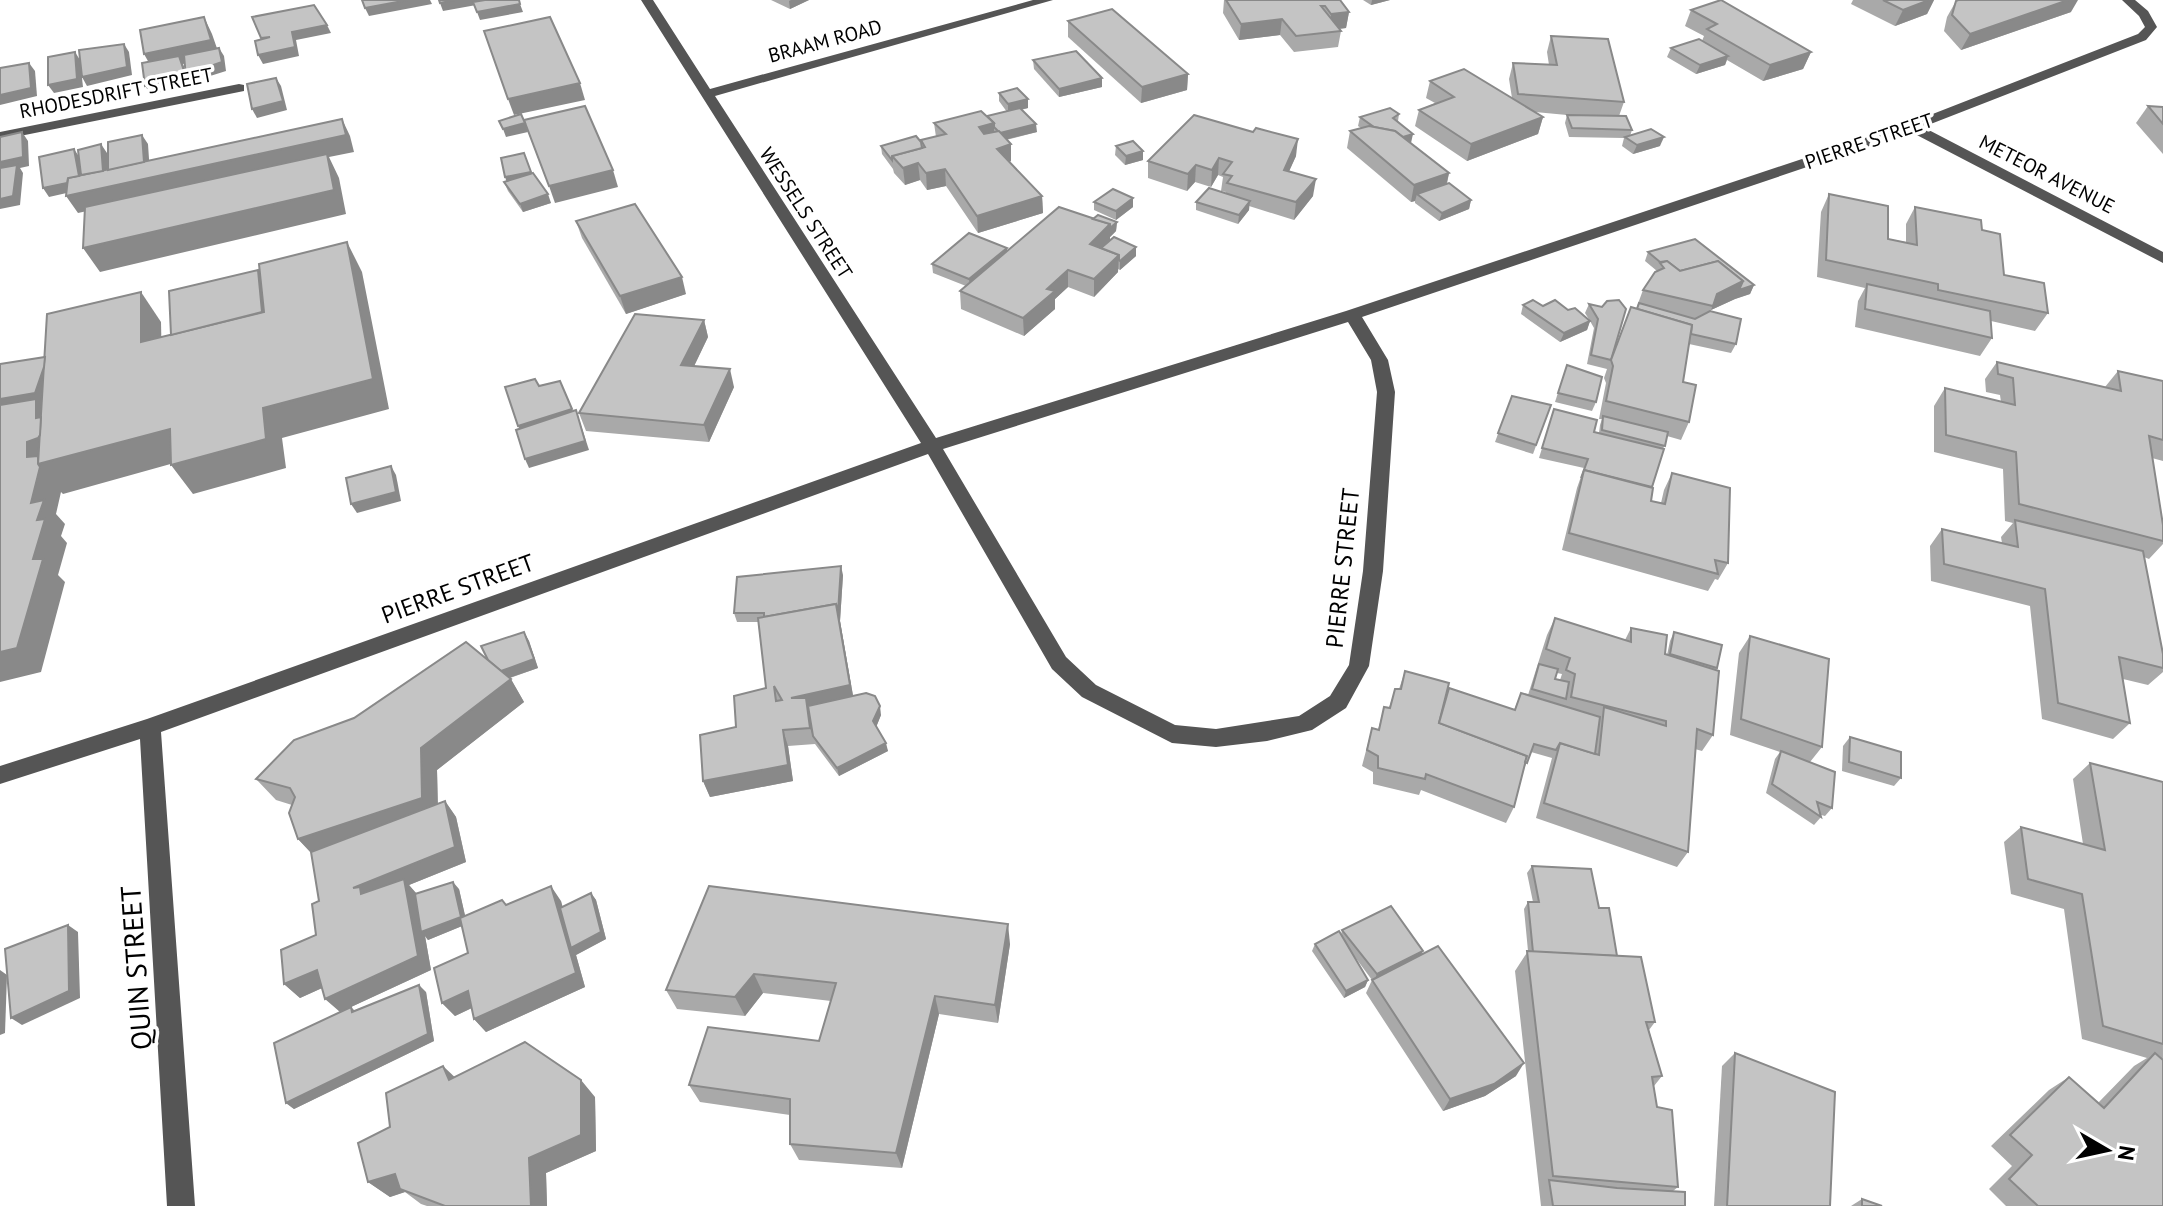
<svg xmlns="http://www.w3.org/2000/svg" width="2163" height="1206" font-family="'PT Sans',sans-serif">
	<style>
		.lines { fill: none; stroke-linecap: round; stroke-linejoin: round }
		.minor { fill: #555; fill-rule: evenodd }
		.wall { fill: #a9a9a9; fill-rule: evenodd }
		.shaded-wall { fill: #898989 }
		.building { fill: #c4c4c4; stroke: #898989; stroke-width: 2; fill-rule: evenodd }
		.labels { text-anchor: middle; stroke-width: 7; stroke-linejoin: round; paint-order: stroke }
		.far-street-label { font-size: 20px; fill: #000; stroke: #fff }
		.street-label { font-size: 24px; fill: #000; stroke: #fff }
		.near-street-label { font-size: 28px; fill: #000; stroke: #fff }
	</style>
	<rect width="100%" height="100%" fill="#fff"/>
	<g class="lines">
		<g class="minor">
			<path d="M641,0h12l57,89 323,-89h20l-338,96 221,342 410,-127 561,-187 231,-90 7,-7 -6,-11 -17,-16h13l13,11 9,16 -11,13 -223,87 240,125v11l-252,-131 -549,185 26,43 7,32 -12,179 -14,95 -23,42 -34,22 -45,11 -51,6 -44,-4 -90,-46 -30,-28 -124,-215 -767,278 34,474h-28l-27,-467 -140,45v-18l147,-47 774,-276zM1348,322l23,38 6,32 -14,179 -14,94 -19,31 -31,20 -83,13 -41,-4 -79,-40 -30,-28 -123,-208z"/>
			<polygon points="239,84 244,85 244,91 0,140 0,132"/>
		</g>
	</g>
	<g class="wall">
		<polygon points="771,0 809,0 790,9"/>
		<polygon points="1224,0 1340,0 1349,12 1346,28 1338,29 1341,31 1338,47 1294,52 1280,35 1239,40 1223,13"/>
		<polygon points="1363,0 1390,0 1371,5"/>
		<polygon points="1853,0 1934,0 1927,14 1895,26 1851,4"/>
		<polygon points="1956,1 2071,12 1961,50 1944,31 1947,17"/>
		<polygon points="1691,10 1811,52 1803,69 1763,81 1727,60 1725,65 1696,74 1667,57 1671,48 1702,41 1704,36 1685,26"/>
		<polygon points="1068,21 1188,74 1187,90 1141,103 1068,37"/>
		<polygon points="1551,36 1624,102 1619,116 1632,130 1630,136 1660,146 1633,154 1622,146 1624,138 1569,137 1565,123 1567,115 1535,112 1543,117 1538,134 1467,161 1415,126 1419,110 1435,103 1426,98 1430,81 1512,98 1509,79 1513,63 1549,65 1547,52"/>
		<polygon points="1033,60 1102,78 1102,87 1059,97 1034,69"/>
		<polygon points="999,93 1028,108 1021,110 1037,132 1006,140 1011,161 1009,162 1042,196 1043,213 978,233 946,186 927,190 920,180 905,185 894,173 893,169 882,154 881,146 921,142 936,137 934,123 987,116 1007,112 999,101"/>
		<polygon points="2148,106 2163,107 2163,154 2136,123"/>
		<polygon points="1399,114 1398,121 1410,143 1449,173 1447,184 1471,200 1469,209 1439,221 1415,203 1415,201 1411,202 1347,148 1350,131 1361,128 1358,126 1360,117"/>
		<polygon points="1116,146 1143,160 1125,165 1115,155"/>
		<polygon points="524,153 531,173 551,203 523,212 508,191 504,182 507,181"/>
		<polygon points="1296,156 1289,171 1313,196 1294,220 1249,206 1249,210 1238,224 1196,210 1196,202 1226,193 1226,192 1221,191 1223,177 1218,175 1211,187 1195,182 1187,191 1148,178 1148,161"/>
		<polygon points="1829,194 1888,239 1906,242 1906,224 1915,207 1982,230 2004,275 2048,313 2035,331 1991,321 1992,338 1980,356 1855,327 1858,301 1865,288 1817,277 1821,212"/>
		<polygon points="1133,198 1133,207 1116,220 1094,210 1094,202"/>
		<polygon points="1093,219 1117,222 1116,231 1110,237 1110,241 1136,247 1136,256 1120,270 1118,269 1118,272 1094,297 1068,287 1055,299 1055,309 1024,336 961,309 960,291 966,286 933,273 932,264 1007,248 1007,251"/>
		<polygon points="576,221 686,294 626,314 582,238"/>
		<polygon points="1648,252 1754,285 1750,294 1735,299 1711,310 1711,312 1736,344 1731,353 1689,344 1683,382 1689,422 1681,440 1667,436 1652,487 1651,501 1661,503 1664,490 1672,473 1728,563 1718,580 1715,579 1708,591 1562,550 1577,488 1584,468 1539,458 1554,409 1594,432 1599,433 1600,425 1602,419 1599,419 1606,383 1604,378 1607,369 1587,364 1594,328 1590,321 1587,330 1560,342 1521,314 1523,305 1543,306 1568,310 1590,321 1585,313 1589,304 1602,307 1612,357 1636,309 1643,290 1657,271 1645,261"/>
		<polygon points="704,320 708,337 694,366 734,387 709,442 586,431 579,413"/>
		<polygon points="1997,362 2105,387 2118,371 2163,381 2163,461 2152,458 2163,525 2163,544 2149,559 2144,557 2163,654 2163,672 2148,685 2123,679 2130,723 2113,739 2042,719 2030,606 1931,581 1930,546 1942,529 2002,543 2001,537 2013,523 2005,521 2003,469 1934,452 1934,406 1945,388 2001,402 2000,395 1986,392 1985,379"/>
		<polygon points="1567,365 1596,402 1592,411 1555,402"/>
		<polygon points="1512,396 1551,405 1533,454 1495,442"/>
		<polygon points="843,575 840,621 853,696 881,715 876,727 888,751 839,776 815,744 788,746 793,781 710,797 703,781 766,688 758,622 737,622 734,613"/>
		<path d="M1555,618l70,22 6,-12 36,27 3,-14 4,-9 43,36 -1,2 -3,65 -11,16 -7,-2 -7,103 -11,15 -141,-49 16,-60 -21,-6 -8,19 -9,36 -8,16 -85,-33 -2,5 -46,-11v-12l-11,-6 10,-38 6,2 6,-23 5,1 6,-19h4l6,-18 38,34 71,5 7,-17 7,2 19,-60zM1557,673l5,1 -2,6 -5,-1z"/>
		<polygon points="524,632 529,641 538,668 510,678 524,702 437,770 438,804 445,801 456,817 466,862 409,885 416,894 459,889 465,916 506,905 561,901 562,907 591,893 596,900 606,939 576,955 585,987 486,1032 474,1019 472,1008 455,1016 442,1003 468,953 462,926 428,940 425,936 431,970 351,1007 354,1011 426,992 434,1041 294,1109 286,1103 340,1012 322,988 300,998 284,984 316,935 319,901 311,853 298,839 292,805 276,800 256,779 354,718 488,660"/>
		<polygon points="1750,636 1822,747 1810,762 1832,808 1825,816 1821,815 1821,817 1814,825 1766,793 1775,759 1780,752 1730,735 1739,653"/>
		<polygon points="1850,737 1901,778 1894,786 1842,771 1843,746"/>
		<polygon points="2090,763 2163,782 2163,1206 2006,1206 1989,1189 2012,1166 1991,1146 2049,1090 2069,1077 2098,1103 2134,1066 2147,1058 2082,1039 2064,909 2011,894 2004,842 2021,827 2083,844 2073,779"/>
		<polygon points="1532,866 1599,908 1617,956 1655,1022 1649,1030 1662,1076 1654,1086 1657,1107 1678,1187 1673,1191 1685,1206 1541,1206 1515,971 1528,951 1524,909 1528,902 1533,902 1527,873"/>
		<polygon points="709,886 1010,944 998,1023 939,1014 902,1168 799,1160 790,1144 790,1115 700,1102 689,1085 819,1041 831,1001 763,993 745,1016 677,1009 666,990"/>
		<polygon points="1342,930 1421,954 1516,1076 1485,1096 1443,1111 1366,993 1372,980 1352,953 1368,980 1365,987 1344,998 1312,951 1315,944 1341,935"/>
		<polygon points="1735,1053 1830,1206 1714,1206 1722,1066"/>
		<polygon points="455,1077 595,1097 596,1151 546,1173 547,1206 427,1206 421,1204 405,1192 390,1197 368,1182 390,1127"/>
		<polygon points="1862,1199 1882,1206 1851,1206"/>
	</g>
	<g class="shaded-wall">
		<polygon points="408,0 430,0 432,4 369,16 365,8"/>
		<polygon points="455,0 504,0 443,11 440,3"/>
		<polygon points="791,0 809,0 790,9 789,1"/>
		<polygon points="1372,0 1390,0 1371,5"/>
		<polygon points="1929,0 1934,0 1927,14 1895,26 1903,10"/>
		<polygon points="2068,0 2078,0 2071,12 1961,50 1970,34"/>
		<polygon points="520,4 523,12 480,20 477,12"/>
		<polygon points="1349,12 1346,28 1329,30 1331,14"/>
		<polygon points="204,17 212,34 220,57 183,64 188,77 201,75 202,69 222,62 219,48 224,56 226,71 207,77 205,83 151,94 145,86 186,78 182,65 153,70 144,54 211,40"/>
		<polygon points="1282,19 1280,35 1239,40 1241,24"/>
		<polygon points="327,25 331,33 296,40 299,56 263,64 258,55 292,32"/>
		<polygon points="124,44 129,52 132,75 87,86 82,77"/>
		<polygon points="75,52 80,60 83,87 54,93 48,85"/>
		<polygon points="1811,52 1803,69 1763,81 1770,65"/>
		<polygon points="1728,56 1725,65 1696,74 1700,65"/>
		<polygon points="29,63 35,71 37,96 0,105 0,95"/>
		<polygon points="1188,74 1187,90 1141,103 1142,87"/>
		<polygon points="276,78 281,86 287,110 257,118 252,109"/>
		<polygon points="1102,78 1102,87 1059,97 1059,89"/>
		<polygon points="580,83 585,100 514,115 508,99"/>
		<polygon points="1028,99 1028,108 1008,112 1008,104"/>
		<polygon points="1543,117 1538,134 1467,161 1471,144"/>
		<polygon points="342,119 350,136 354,152 329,157 339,178 346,214 100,272 83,248 328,158 78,213 66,196"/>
		<polygon points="525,123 528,132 506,137 503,129"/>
		<polygon points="994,123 994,140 980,144 979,127"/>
		<polygon points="1036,124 1037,132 1000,141 999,133"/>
		<polygon points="22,132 28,141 29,166 20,168 23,173 20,205 0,209 0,162"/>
		<polygon points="1413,134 1411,143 1394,139"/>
		<polygon points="142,135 148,144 150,174 49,197 43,188 74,149 80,158 101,144 107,153 108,173"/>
		<polygon points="1664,137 1660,146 1633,154 1637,145"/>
		<polygon points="1298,139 1296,156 1282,187 1284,170"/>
		<polygon points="1011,144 1011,161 998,166 997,149"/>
		<polygon points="1143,151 1143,160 1125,165 1126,156"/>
		<polygon points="1219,158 1218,175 1211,187 1212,170"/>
		<polygon points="918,163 920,180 905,185 903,168"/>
		<polygon points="1196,165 1195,182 1187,191 1188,174"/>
		<polygon points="945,169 946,186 927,190 926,173"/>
		<polygon points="613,170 618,187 555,203 549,186"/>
		<polygon points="531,172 534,181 508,186 505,177"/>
		<polygon points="1449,173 1445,190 1417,194 1415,201 1411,202 1414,185"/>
		<polygon points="1316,179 1313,196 1294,220 1296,202"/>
		<polygon points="548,194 551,203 523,212 520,204"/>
		<polygon points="1042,196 1043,213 978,233 977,216"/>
		<polygon points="1133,198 1133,207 1116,220 1116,211"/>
		<polygon points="1471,200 1469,209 1439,221 1442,213"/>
		<polygon points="1250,201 1249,210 1238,224 1239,215"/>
		<polygon points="1117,222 1116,231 1110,237 1110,242 1099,252 1090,244 1110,224"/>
		<polygon points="347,242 362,272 389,409 282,438 286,468 193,494 171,465 263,408"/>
		<polygon points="1136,247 1136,256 1120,270 1120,261"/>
		<polygon points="1007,248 1007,257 970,288 969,279"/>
		<polygon points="1119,255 1118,272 1094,297 1094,279"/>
		<polygon points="258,270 268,287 274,338 183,361"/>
		<polygon points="1068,270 1068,287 1055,299 1055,309 1024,336 1023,318 1047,289"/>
		<polygon points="682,277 686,294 626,314 620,296"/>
		<polygon points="1743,281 1754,285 1750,294 1735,299 1711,310 1717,294"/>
		<polygon points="141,292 161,322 162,372 141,342"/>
		<polygon points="704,320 708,337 686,383 681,365"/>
		<polygon points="1590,321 1587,330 1560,342 1564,333"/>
		<polygon points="48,356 170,429 192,458 63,494 61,492 56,514 65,524 61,536 67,543 58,575 65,582 41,672 0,682 0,652 33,559 37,520 31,503 27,442 0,419 0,399"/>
		<polygon points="730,369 734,387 709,442 704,425"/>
		<polygon points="572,409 575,418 522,435 518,426"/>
		<polygon points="576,410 589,450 529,468 525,459"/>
		<polygon points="391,466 396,475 401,501 357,513 351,504"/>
		<polygon points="841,566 843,575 840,621 854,701 813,736 810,728 796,714 767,634"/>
		<polygon points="524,632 529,641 538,668 500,681 495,673"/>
		<polygon points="511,679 524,702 437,770 438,820 318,860 298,839"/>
		<polygon points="880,706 881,715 875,730 873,721"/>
		<polygon points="783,730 788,746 793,781 710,797 703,781"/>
		<polygon points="886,743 888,751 839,776 837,768"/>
		<polygon points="445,801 456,817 466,862 409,885 417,894 453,882 459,889 467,924 428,940 425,936 431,970 351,1007 358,1014 340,1012 325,999 373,901 353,888"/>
		<polygon points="551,886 561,901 574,947 591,893 596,900 606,939 576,955 585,987 486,1032 474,1019"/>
		<polygon points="1008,924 1010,944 998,1023 995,1005"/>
		<polygon points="68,925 78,932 80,998 22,1025 11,1018"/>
		<polygon points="1423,951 1420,958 1374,981 1377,974"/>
		<polygon points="0,970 7,975 5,1033 0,1035"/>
		<polygon points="317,970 331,984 300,998 284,984"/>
		<polygon points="754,974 763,993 745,1016 735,997"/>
		<polygon points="1368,980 1365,987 1344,998 1346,991"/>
		<polygon points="419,985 426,992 434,1041 294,1109 286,1103"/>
		<polygon points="468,991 480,1004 455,1016 442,1003"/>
		<polygon points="935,996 939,1014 902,1168 896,1153"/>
		<polygon points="1524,1063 1516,1076 1485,1096 1443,1111 1450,1099"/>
		<polygon points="443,1066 461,1083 449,1080"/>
		<polygon points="581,1080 595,1097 596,1151 546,1173 547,1206 531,1206 529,1158"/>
		<polygon points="395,1174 400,1189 405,1192 390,1197 368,1182"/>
	</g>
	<g class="building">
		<polygon points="362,0 408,0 365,8"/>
		<polygon points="439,0 455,0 440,3"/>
		<polygon points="485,0 519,0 520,4 477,12 473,2"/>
		<polygon points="1226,0 1340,0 1349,12 1331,14 1325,6 1321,6 1341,31 1296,36 1282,19 1241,24"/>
		<polygon points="1721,0 1811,52 1770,65 1707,29 1717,24 1691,10"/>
		<polygon points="1883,0 1929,0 1903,10"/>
		<polygon points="1958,0 2068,0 1970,34 1952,15 1956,1"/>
		<polygon points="314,5 327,25 292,32 295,47 258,55 255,41 270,37 261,38 252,17"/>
		<polygon points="1112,9 1188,74 1142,87 1068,21"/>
		<polygon points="204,17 211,40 144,54 140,30"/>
		<polygon points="550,17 580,83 508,99 484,31"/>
		<polygon points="1551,36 1608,39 1624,102 1518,94 1513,63 1557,65"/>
		<polygon points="1699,39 1728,56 1700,65 1671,48"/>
		<polygon points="124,44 127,67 82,77 79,50"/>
		<polygon points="219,48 222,62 202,69 201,75 145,86 142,63 179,56 186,77 184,55"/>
		<polygon points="1076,51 1102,78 1059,89 1033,60"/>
		<polygon points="75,52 77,79 48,85 48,57"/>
		<polygon points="29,63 31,88 0,95 0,68"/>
		<polygon points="1464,69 1543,117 1471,144 1419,110 1454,97 1430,81"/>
		<polygon points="276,78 283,101 252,109 247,84"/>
		<polygon points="1017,88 1028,99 1008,104 999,93"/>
		<polygon points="585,106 613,170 549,186 524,120"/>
		<polygon points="2148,106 2163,107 2163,124"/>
		<polygon points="1020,108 1036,124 1000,133 994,127 994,123 987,116"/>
		<polygon points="1390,108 1399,114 1393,118 1413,134 1403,137 1395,131 1374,127 1360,117"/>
		<polygon points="981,111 994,123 979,127 984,134 999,131 1011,144 997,149 1042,196 977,216 945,169 926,173 918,163 903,168 892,156 925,147 921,140 946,134 934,123"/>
		<polygon points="521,114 525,123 503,129 499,121"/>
		<polygon points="1194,115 1253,132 1256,128 1298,139 1284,170 1316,179 1296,202 1227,183 1232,176 1223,174 1232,162 1219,158 1212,170 1196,165 1188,174 1148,161"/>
		<polygon points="1567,115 1626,116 1632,130 1572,128"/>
		<polygon points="342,119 346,135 66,196 68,178"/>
		<polygon points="1369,126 1395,131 1449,173 1414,185 1350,131"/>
		<polygon points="1651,129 1664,137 1637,145 1625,137"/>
		<polygon points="22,132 23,157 0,162 0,137"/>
		<polygon points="142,135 144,162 108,170 108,142"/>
		<polygon points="916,136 921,142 922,148 892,156 892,160 881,146"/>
		<polygon points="1133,141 1143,151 1126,156 1116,146"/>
		<polygon points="101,144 103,171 81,175 78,150"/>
		<polygon points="74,149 79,176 68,178 67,183 43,188 39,157"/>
		<polygon points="524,153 531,172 505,177 501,158"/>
		<polygon points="327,154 334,190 83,248 85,207"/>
		<polygon points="17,165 13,196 0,199 0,168"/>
		<polygon points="533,173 548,194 520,204 504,182"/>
		<polygon points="1449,183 1471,200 1442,213 1417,194"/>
		<polygon points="1209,188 1250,201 1239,215 1196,202"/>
		<polygon points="1113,189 1133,198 1116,211 1094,202"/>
		<polygon points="1829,194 1888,206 1888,239 1917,245 1915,207 1981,220 1982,230 2000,234 2004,275 2044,283 2048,313 1938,290 1938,284 1826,260"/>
		<polygon points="635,204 682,277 620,296 576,221"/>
		<polygon points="1059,207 1110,224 1090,244 1119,255 1094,279 1068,270 1047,289 1055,291 1023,318 960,291"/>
		<polygon points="1098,215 1117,222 1110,228 1110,224 1093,219"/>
		<polygon points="969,233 1007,248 969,279 932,264"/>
		<polygon points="1114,237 1136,247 1120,261 1119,260 1119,255 1101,248"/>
		<polygon points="1695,239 1754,285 1739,290 1743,281 1718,261 1680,271 1667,261 1660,262 1648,252"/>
		<polygon points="347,242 373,379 263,408 266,439 171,465 170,429 38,464 47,314 141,292 141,342 264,312 259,264"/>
		<polygon points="1667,261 1680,271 1718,261 1743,281 1717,294 1713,306 1643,290 1655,272 1664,268 1660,263"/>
		<polygon points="258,270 262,312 171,335 169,291"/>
		<polygon points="1867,284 1990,311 1992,338 1865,309"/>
		<polygon points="1533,300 1543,306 1555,300 1568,310 1575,308 1590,321 1564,333 1523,305"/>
		<polygon points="1619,300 1626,309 1611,360 1591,355 1598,319 1589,304 1602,307 1607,301"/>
		<polygon points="1639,303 1695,319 1710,311 1741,319 1736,344 1691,334 1692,325 1637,309"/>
		<polygon points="1631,307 1692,325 1683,382 1696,385 1689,422 1606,401 1613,366 1611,360"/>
		<polygon points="635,314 704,320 681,365 730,369 704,425 579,413"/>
		<polygon points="45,357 44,367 35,393 0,399 0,364"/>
		<polygon points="1997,362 2121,391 2118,371 2163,381 2163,440 2149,436 2163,525 2163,541 2019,504 2016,452 1946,435 1945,388 2015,405 2013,378 1998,374"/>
		<polygon points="1567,365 1602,377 1596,402 1558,393"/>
		<polygon points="535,379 539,386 560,381 572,409 518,426 505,387"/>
		<polygon points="1512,396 1551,405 1536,445 1498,433"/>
		<polygon points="36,399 36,418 41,417 40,435 38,438 27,442 27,457 38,456 38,464 40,467 31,503 44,500 37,520 45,519 33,559 43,559 17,648 0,652 0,405"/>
		<polygon points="1554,409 1597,420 1594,432 1664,449 1652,487 1584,470 1581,478 1588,459 1542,448"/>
		<polygon points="576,410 585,441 525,459 516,430"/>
		<polygon points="1603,416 1668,432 1665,446 1602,430"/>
		<polygon points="391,466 396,492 351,504 346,478"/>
		<polygon points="1584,470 1653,488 1651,501 1665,504 1672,473 1730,488 1728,563 1715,560 1718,574 1569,533"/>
		<polygon points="2015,520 2143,551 2163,654 2163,668 2119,657 2130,723 2058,703 2045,589 1944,564 1942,529 2018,547"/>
		<polygon points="841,566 838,612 836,604 764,617 764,613 734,613 737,577"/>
		<path d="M836,604l14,81 -59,13h15l4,30 -27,2 5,35 -85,16 -3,-46 36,-8 -2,-31 32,-8 -8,-70zM774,686l8,14 -6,1z"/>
		<polygon points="1555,618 1631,642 1631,628 1667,635 1665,654 1719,671 1713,735 1697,729 1688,852 1544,803 1560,743 1599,755 1604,707 1666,726 1666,721 1571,697 1575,674 1566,670 1570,658 1546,649"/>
		<polygon points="524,632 534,659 501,671 488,660 481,646"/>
		<polygon points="1674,632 1722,645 1717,668 1670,654"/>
		<polygon points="1750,636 1829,659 1822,747 1741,719"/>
		<polygon points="466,642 511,679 421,748 422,798 298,839 289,813 295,797 290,788 256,779 294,740 354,718"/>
		<polygon points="1539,664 1558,669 1555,679 1569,682 1566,699 1532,689"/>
		<polygon points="1405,671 1449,683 1439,723 1527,756 1514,807 1426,774 1425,779 1378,768 1378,756 1367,750 1372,728 1379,730 1384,707 1390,708 1395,689 1401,689"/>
		<polygon points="1449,688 1515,710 1521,693 1600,717 1595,754 1560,743 1556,750 1534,744 1527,763 1525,762 1527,756 1439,723"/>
		<polygon points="866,693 875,696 880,706 873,721 886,743 837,768 813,736 808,706"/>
		<polygon points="1850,737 1901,752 1901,778 1849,762"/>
		<polygon points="1781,751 1835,772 1832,808 1817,802 1821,817 1772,784"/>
		<polygon points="2090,763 2163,782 2163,1044 2103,1026 2082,894 2028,879 2021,827 2105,850"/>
		<polygon points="445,801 455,847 353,888 360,887 361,894 404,879 418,956 325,999 317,970 284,984 281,950 316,935 312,904 319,901 311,852"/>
		<polygon points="1532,866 1591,869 1599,908 1609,908 1617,956 1533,952 1528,902 1539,902"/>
		<polygon points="453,882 461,917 421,932 415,894"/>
		<polygon points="551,886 576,973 474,1019 468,991 442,1003 434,968 468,953 460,918 502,900 506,905"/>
		<polygon points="709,886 1008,924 995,1005 935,996 896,1153 790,1144 790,1099 689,1085 708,1027 819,1041 836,983 754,974 735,997 666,990"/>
		<polygon points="591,893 601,932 571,948 560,908"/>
		<polygon points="1391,906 1423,951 1377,974 1342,930"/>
		<polygon points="68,925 69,991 11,1018 5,949"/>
		<polygon points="1339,931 1368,980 1346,991 1315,944"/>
		<polygon points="1438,946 1524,1063 1494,1084 1450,1099 1372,980"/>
		<polygon points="1527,951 1641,957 1655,1022 1646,1022 1662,1076 1652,1077 1657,1107 1672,1110 1678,1187 1553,1176"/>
		<polygon points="419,985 428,1034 286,1103 274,1043 351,1007 352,1012"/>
		<polygon points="525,1042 581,1080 581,1135 529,1158 531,1206 445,1206 400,1189 395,1174 368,1182 358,1143 390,1127 386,1093 443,1066 449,1080"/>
		<polygon points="1735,1053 1835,1092 1830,1206 1727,1206"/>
		<polygon points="2155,1053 2163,1060 2163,1206 2038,1206 2009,1179 2032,1155 2010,1135 2069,1077 2104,1108"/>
		<polygon points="1549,1180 1617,1188 1685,1192 1685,1206 1553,1206"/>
		<polygon points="1862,1199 1882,1206 1862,1206"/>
	</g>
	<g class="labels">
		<g class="far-street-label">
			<text transform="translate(825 41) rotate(-15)" y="7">BRAAM ROAD</text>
			<text transform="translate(116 93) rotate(-11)" y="7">RHODESDRIFT STREET</text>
			<text transform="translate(1869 141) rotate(-19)" y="7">PIERRE STREET</text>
			<text transform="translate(2047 174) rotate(27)" y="7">METEOR AVENUE</text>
			<text transform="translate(806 213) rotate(57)" y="7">WESSELS STREET</text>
		</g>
		<g class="street-label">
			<text transform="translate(1343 568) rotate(-84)" y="8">PIERRE STREET</text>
			<text transform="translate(458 589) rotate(-20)" y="8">PIERRE STREET</text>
		</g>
		<g class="near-street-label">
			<text transform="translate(136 968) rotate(-94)" y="10">QUIN STREET</text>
		</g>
	</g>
	<g transform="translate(2107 1150) rotate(99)" stroke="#ffffff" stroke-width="6" paint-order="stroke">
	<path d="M0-6L14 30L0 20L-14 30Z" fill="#000000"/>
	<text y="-12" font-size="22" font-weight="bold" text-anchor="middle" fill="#000000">N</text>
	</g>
</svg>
